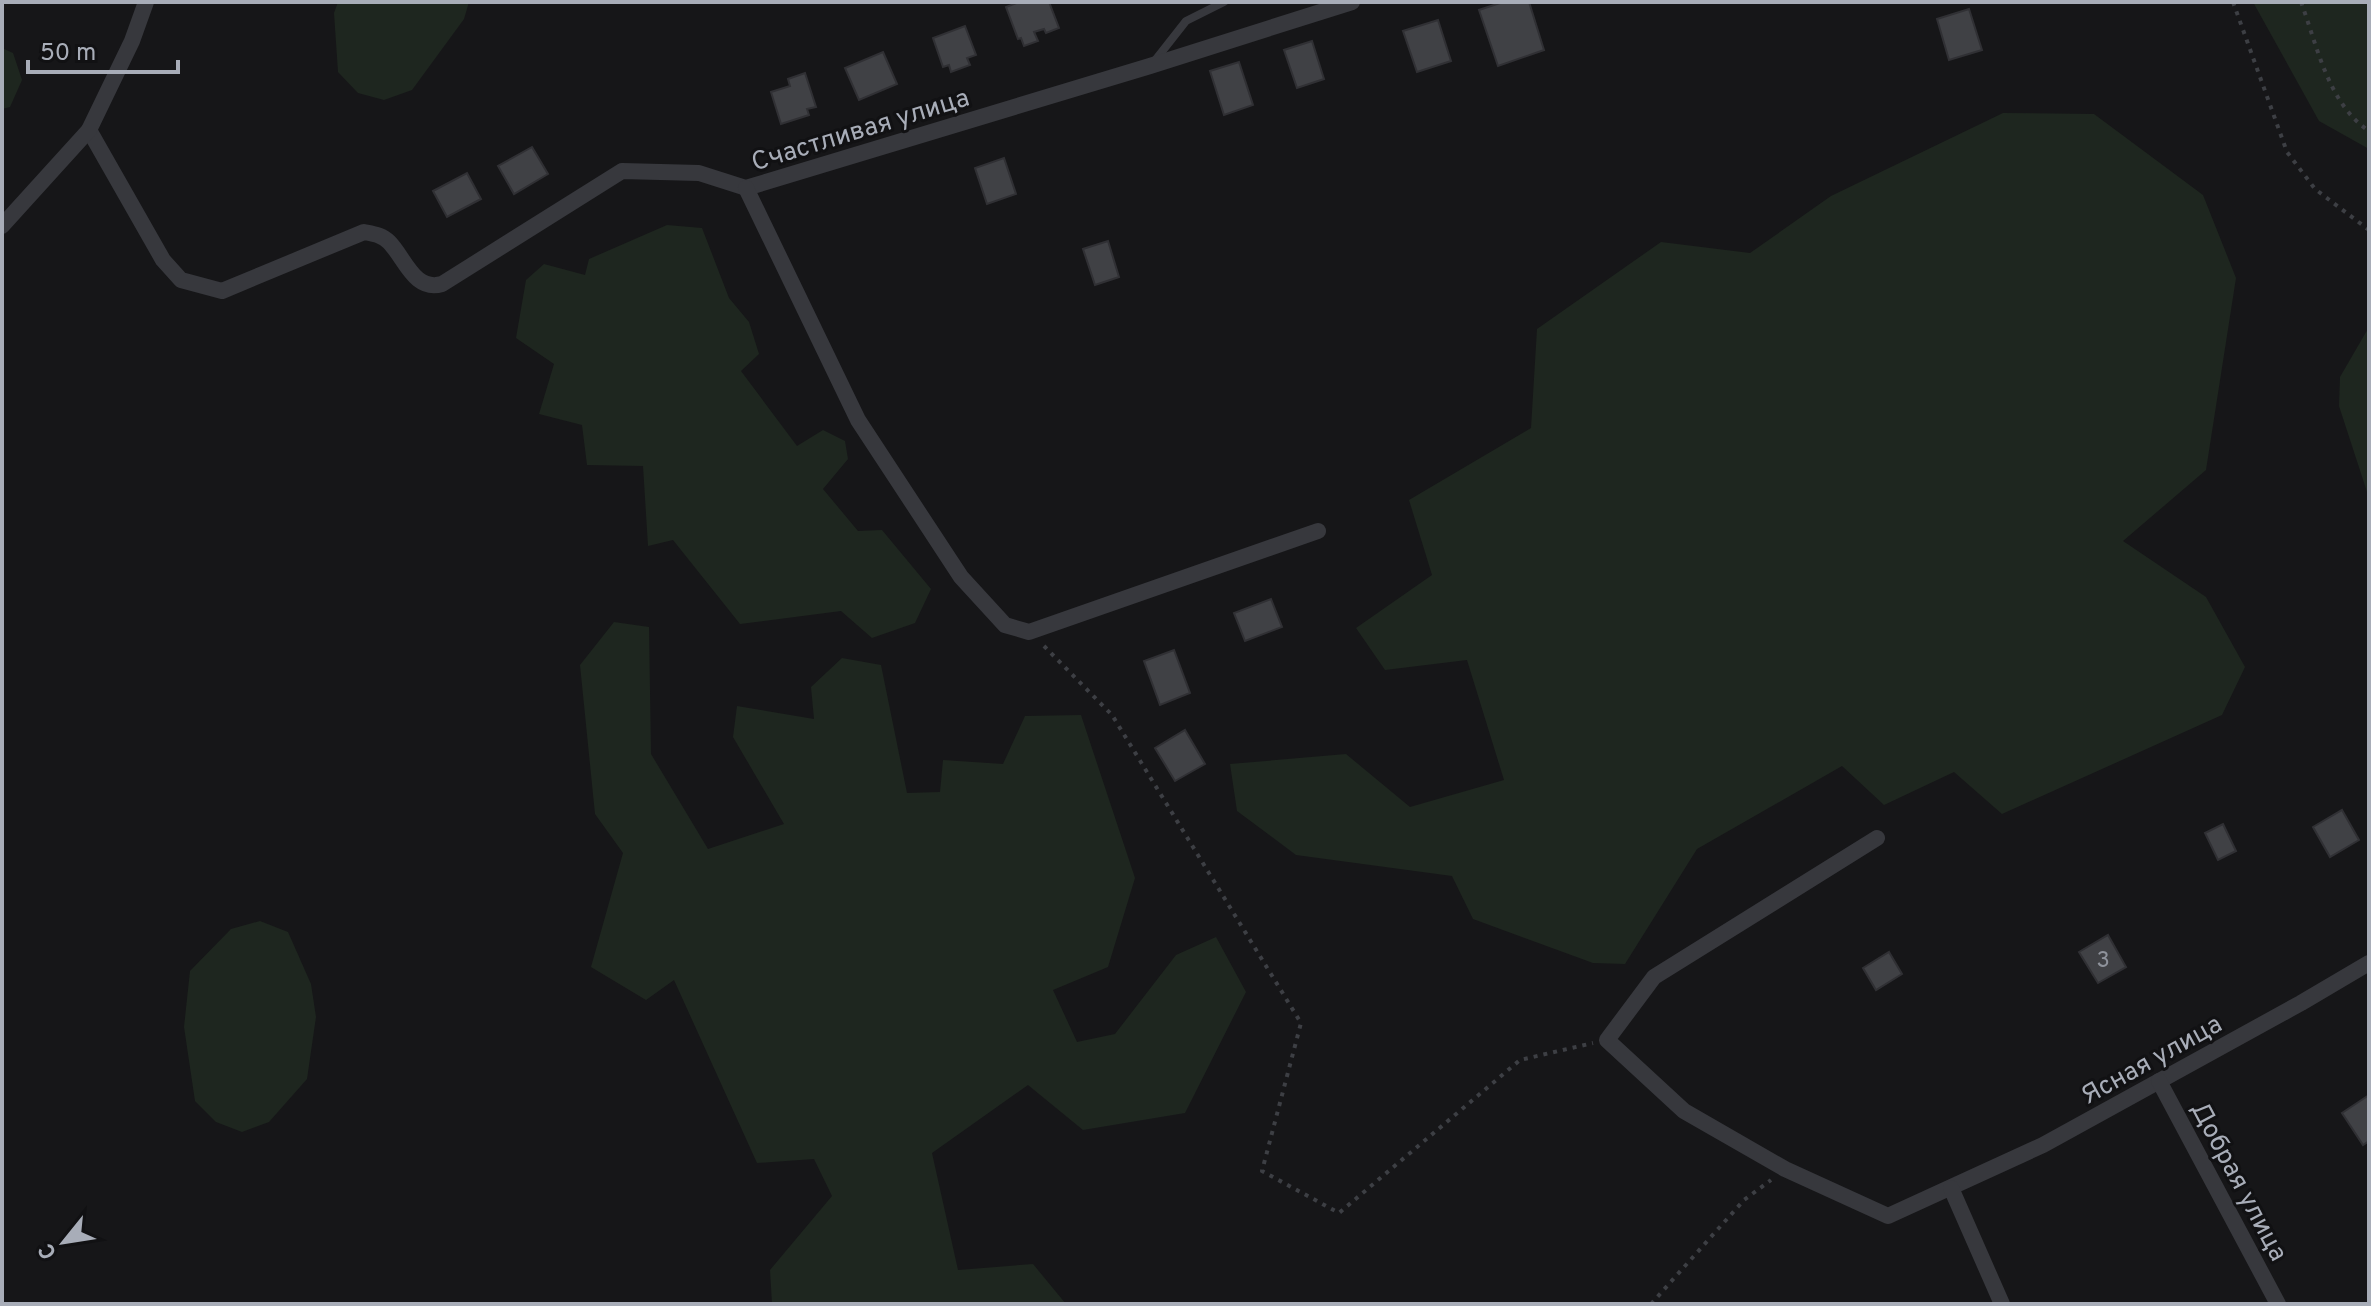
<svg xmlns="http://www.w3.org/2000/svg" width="2371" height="1306" font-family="Overpass,sans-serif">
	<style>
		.green { fill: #1e261f }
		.building { fill: #404145; stroke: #303034; stroke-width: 2 }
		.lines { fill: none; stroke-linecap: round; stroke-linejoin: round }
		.path { stroke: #3d3f44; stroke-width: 4; stroke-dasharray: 4 6; stroke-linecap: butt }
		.lane { stroke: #37383d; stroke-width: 8 }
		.street { stroke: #37383d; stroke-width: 16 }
		.labels { text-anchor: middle; stroke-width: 6; stroke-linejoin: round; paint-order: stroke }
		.number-label { font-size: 22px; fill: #8e929b }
		.street-label { font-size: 26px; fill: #a8adb8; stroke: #111113 }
	</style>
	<rect width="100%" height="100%" fill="#161618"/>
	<g class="green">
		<polygon points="338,2 469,2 464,19 412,90 384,100 358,93 338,72 334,13"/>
		<polygon points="2253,2 2369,2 2369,149 2319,121"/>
		<polygon points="2,48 13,53 22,80 10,107 2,109"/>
		<polygon points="2003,113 2094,114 2203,195 2236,278 2206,470 2123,541 2206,597 2245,667 2222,715 2002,814 1954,772 1884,805 1842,766 1697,849 1625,964 1593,963 1473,919 1452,876 1296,855 1237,811 1230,764 1346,754 1410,807 1504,780 1467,660 1385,670 1356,628 1432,575 1409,500 1531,428 1537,329 1661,242 1750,253 1831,196"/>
		<polygon points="667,225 702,228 729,298 749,322 759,354 741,371 797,446 823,430 845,441 848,459 823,489 858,531 882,530 931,589 915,623 872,638 841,611 740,624 673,540 648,546 643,466 587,465 582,425 539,414 554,364 516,338 526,280 544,264 585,275 589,259"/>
		<polygon points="2369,327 2369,498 2339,406 2340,377"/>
		<polygon points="614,622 649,627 651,754 708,849 784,824 733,737 737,706 814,719 811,687 842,658 881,665 907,793 940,792 943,760 1003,764 1025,716 1081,715 1135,878 1108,967 1053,990 1077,1042 1115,1034 1176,955 1216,937 1246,992 1185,1113 1083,1130 1028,1085 932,1153 958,1270 1033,1264 1066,1304 772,1304 770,1270 832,1196 814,1159 757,1163 674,980 646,1000 591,967 623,853 595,814 580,665"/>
		<polygon points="260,921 288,932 311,984 316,1017 307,1079 269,1122 242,1132 216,1122 195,1101 184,1027 190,971 231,929"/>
	</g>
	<g class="building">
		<polygon points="1019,2 1049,2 1059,28 1046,33 1044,29 1034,32 1038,41 1024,46 1021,38 1018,39 1006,7"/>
		<polygon points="1503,2 1529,2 1544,50 1498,66 1479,10"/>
		<polygon points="1969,9 1982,50 1949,60 1937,19"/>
		<polygon points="1438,20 1451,61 1417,72 1403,31"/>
		<polygon points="965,26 976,55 967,58 970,65 951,72 949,65 943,67 933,38"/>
		<polygon points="1312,41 1324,79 1297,88 1284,50"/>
		<polygon points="883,52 897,84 859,100 845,68"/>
		<polygon points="1239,62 1253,105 1224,115 1210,71"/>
		<polygon points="805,73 816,107 807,109 809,115 781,124 771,92 790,86 788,79"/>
		<polygon points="532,147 548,174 514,194 498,166"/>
		<polygon points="1004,158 1016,194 987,204 975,168"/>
		<polygon points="467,173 481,199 447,217 433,191"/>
		<polygon points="1108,241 1119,277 1095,285 1083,249"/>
		<polygon points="1271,599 1282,627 1245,641 1234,613"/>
		<polygon points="1174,650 1190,693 1160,705 1144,661"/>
		<polygon points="1185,730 1205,764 1175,781 1155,748"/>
		<polygon points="2342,810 2359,840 2330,857 2313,827"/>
		<polygon points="2223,824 2236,851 2218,860 2205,833"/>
		<polygon points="2108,935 2126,967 2098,983 2079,952"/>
		<polygon points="1889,952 1902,974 1876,990 1863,968"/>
		<polygon points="2369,1095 2369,1141 2363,1145 2342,1113"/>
	</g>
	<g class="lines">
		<g class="path">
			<polyline points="2233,2 2287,152 2315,189 2369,230"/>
			<path d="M2301,2c16,43 27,102 68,129"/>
			<polyline points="1044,646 1112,715 1301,1023 1262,1171 1339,1213 1520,1060 1593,1043"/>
			<polyline points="1651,1304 1744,1200 1771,1180"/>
		</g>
		<polyline class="lane" points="1153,63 1186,21 1224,2"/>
		<g class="street">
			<path d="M89,130l74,130 18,20 41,11 142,-59c10,2 18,3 25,10 16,16 25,50 53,42l180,-113 77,2 47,15 404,-122 202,-64"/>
			<polyline points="746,188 858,420 961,577 1005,625 1029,632 1318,531"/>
			<polyline points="2,226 89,130 132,41 146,2"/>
			<polyline points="1877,838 1654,977 1607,1040 1684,1111 1785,1169 1888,1216 2043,1145 2301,1003 2369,963"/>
			<polyline points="2159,1081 2278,1304"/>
			<polyline points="1951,1188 2002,1304"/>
		</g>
	</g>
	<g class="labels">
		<g class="number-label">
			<text x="2103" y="967">3</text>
		</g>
		<g class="street-label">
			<text transform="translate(860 129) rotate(-17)" y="9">Счастливая улица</text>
			<text transform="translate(2151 1059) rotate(-29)" y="9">Ясная улица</text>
			<text transform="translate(2240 1181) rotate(62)" y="9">Добрая улица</text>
		</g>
	</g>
	<rect width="2371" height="1306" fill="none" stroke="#a8adb8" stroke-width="8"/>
	<g transform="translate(64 1242) rotate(240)" stroke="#111113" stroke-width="6" paint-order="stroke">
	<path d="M0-6L14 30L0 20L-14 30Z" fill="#a8adb8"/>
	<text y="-12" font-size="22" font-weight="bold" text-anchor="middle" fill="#a8adb8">С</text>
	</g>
	<path d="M28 60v12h150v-12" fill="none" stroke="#a8adb8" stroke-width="4"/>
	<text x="40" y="60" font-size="24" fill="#a8adb8" stroke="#111113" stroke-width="6" paint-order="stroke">50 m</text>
</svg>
